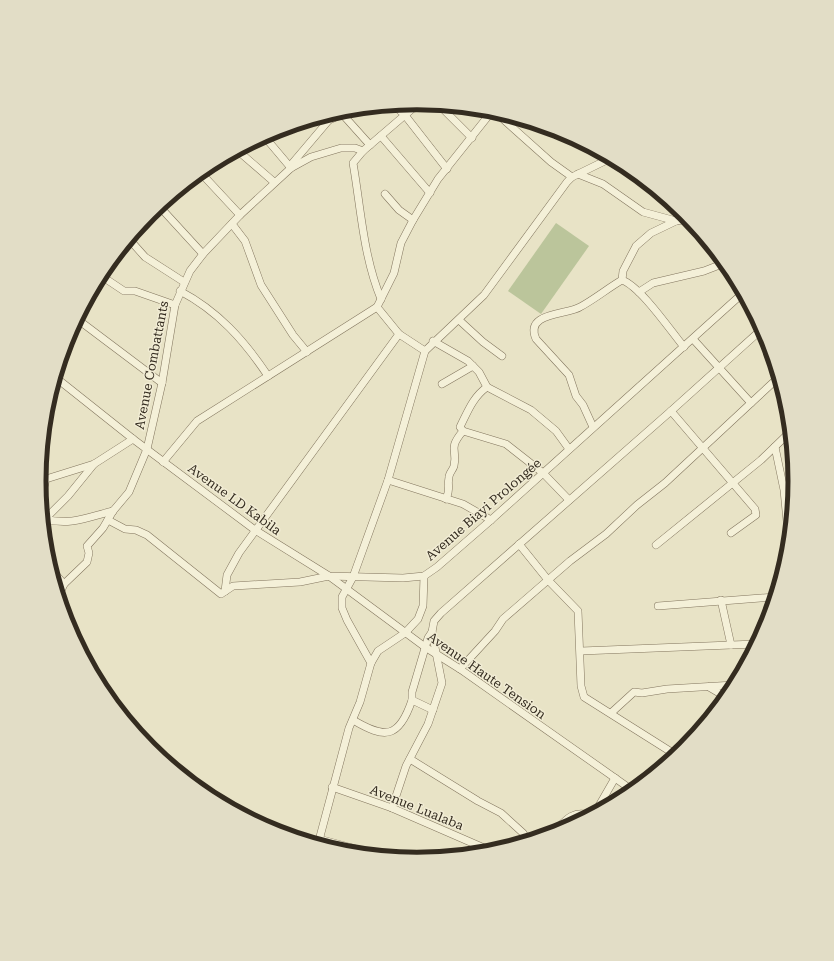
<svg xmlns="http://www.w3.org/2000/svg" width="834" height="961" font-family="'Roboto Serif',serif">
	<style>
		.garden { fill: #bbc59b }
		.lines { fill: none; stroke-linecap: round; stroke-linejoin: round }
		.minor-casing { stroke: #82755e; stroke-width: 8 }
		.minor { stroke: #f4f0d8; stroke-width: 7 }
		.labels { text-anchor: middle; stroke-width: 3; stroke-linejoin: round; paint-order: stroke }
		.street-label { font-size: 13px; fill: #342c20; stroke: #f1ecd4 }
		.rim { fill: none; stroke: #342c20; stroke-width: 5 }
	</style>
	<rect width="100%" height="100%" fill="#e8e3c6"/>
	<polygon class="garden" points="556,223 589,246 541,314 508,291"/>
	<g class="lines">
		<g class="minor-casing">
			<g id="minor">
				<polyline points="393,105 404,114 447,169"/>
				<polyline points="439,105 472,138"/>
				<polyline points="494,111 551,162 572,177"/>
				<polyline points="264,136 291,168"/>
				<polyline points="381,136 430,193"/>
				<polyline points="237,150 274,182"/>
				<path d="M363,151l-10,12c8,46 10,92 28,136"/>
				<polyline points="290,166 329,120 340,115 344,116 370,145"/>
				<polyline points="200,172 240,215"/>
				<polyline points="578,174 603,184 643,212 676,221 689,219"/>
				<polyline points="385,194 399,210 413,220"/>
				<polyline points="159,206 203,254"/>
				<polyline points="232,224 245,241 261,285 293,335 307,352"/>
				<polyline points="129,239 145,257 184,282"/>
				<polyline points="100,275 124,291 135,291 175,305"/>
				<polyline points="622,280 623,271 636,246 651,233 676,221"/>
				<path d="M180,291c38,20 64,49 88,85"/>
				<polyline points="639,292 653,283 704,271 722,264"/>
				<polyline points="377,307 399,334 425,351"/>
				<polyline points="77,319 162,383"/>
				<polyline points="459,320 483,342 502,356"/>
				<polyline points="693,339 751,403 779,377"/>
				<polyline points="433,341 468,361 479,372 487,387 531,410 556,431 569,449"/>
				<polyline points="55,377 133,439 255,530 329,576 403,578 424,576 437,567 491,520 743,293"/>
				<polyline points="442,384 473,366"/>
				<path d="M487,387c-14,10 -19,24 -27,40l3,4 43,13 37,29 26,27"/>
				<polyline points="671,411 755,509 756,515 731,533"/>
				<path d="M593,427l-10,-22 -7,-9 -7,-21 -33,-36c-12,-27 31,-24 44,-32 15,-8 28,-19 42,-27 19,7 48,50 62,67"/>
				<polyline points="775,447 784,490 789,542"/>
				<polyline points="163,462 197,421 377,307 394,273 401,243 413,220 438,179 493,110"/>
				<polyline points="388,480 463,504 491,520"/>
				<polyline points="41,499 46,479 94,464 133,439"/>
				<path d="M446,499c5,-11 1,-12 3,-22 0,-4 4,-7 5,-11 4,-17 -7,-16 9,-35"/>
				<path d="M44,519c27,7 44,-2 69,-8"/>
				<polyline points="108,520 125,529 136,530 147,535 221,594 233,586 300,582 329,576 425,647 460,669 632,790"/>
				<polyline points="43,521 68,496 94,464"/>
				<polyline points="519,544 548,580 578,611 581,686 584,697 676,755"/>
				<polyline points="656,545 761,460 790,432"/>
				<polyline points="51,569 64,584"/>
				<polyline points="225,591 227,575 239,553 399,334"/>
				<polyline points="59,595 64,584 87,562 89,553 87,546 103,528 113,511 129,492 147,449 162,383 175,305 190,271 203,254 240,215 291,168 311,157 341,148 355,148 363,151 419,103"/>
				<polyline points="721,600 731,645"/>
				<polyline points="658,606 775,597"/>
				<polyline points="432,632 428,638 412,692 412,700 433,710"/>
				<polyline points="581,651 756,644"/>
				<polyline points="371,663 347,620 342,608 342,597 353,577 388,480 425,351 484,295 567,182 572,177 611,158"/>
				<polyline points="460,669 495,631 503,619 570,561 606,534 637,505 665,483 751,403"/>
				<polyline points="709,687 726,697"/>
				<polyline points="611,713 634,692 642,693 667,689 734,685"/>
				<path d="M353,720c32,19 46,19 59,-20"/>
				<polyline points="410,759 478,801 501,813 523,833 527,840"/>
				<polyline points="332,787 392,808 491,851"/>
				<polyline points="392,808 406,766 428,724 442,683 432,632 434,621 441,613 671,411 762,329"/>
				<polyline points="596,811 615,778"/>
				<path d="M554,832c11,-11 18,-22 35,-17"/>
				<polyline points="319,839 375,854"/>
				<polyline points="318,844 349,728 360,702 371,663 378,651 405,633 418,619 423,606 424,576"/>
			</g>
		</g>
		<use href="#minor" class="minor"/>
	</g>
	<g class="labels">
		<g class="street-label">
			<text transform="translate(151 365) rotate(-79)" y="5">Avenue Combattants</text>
			<text transform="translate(235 499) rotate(36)" y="5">Avenue LD Kabila</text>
			<text transform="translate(483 509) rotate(-41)" y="5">Avenue Biayi Prolongée</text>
			<text transform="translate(487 675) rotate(35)" y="5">Avenue Haute Tension</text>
			<text transform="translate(417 807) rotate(22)" y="5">Avenue Lualaba</text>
		</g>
	</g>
	<path d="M0 0H834V961H0ZM46 481a371 371 0 1 1 742 0a371 371 0 1 1-742 0Z" fill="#e2ddc6" fill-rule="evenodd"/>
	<path class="rim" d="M46 481a371 371 0 1 1 742 0a371 371 0 1 1-742 0Z"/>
</svg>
